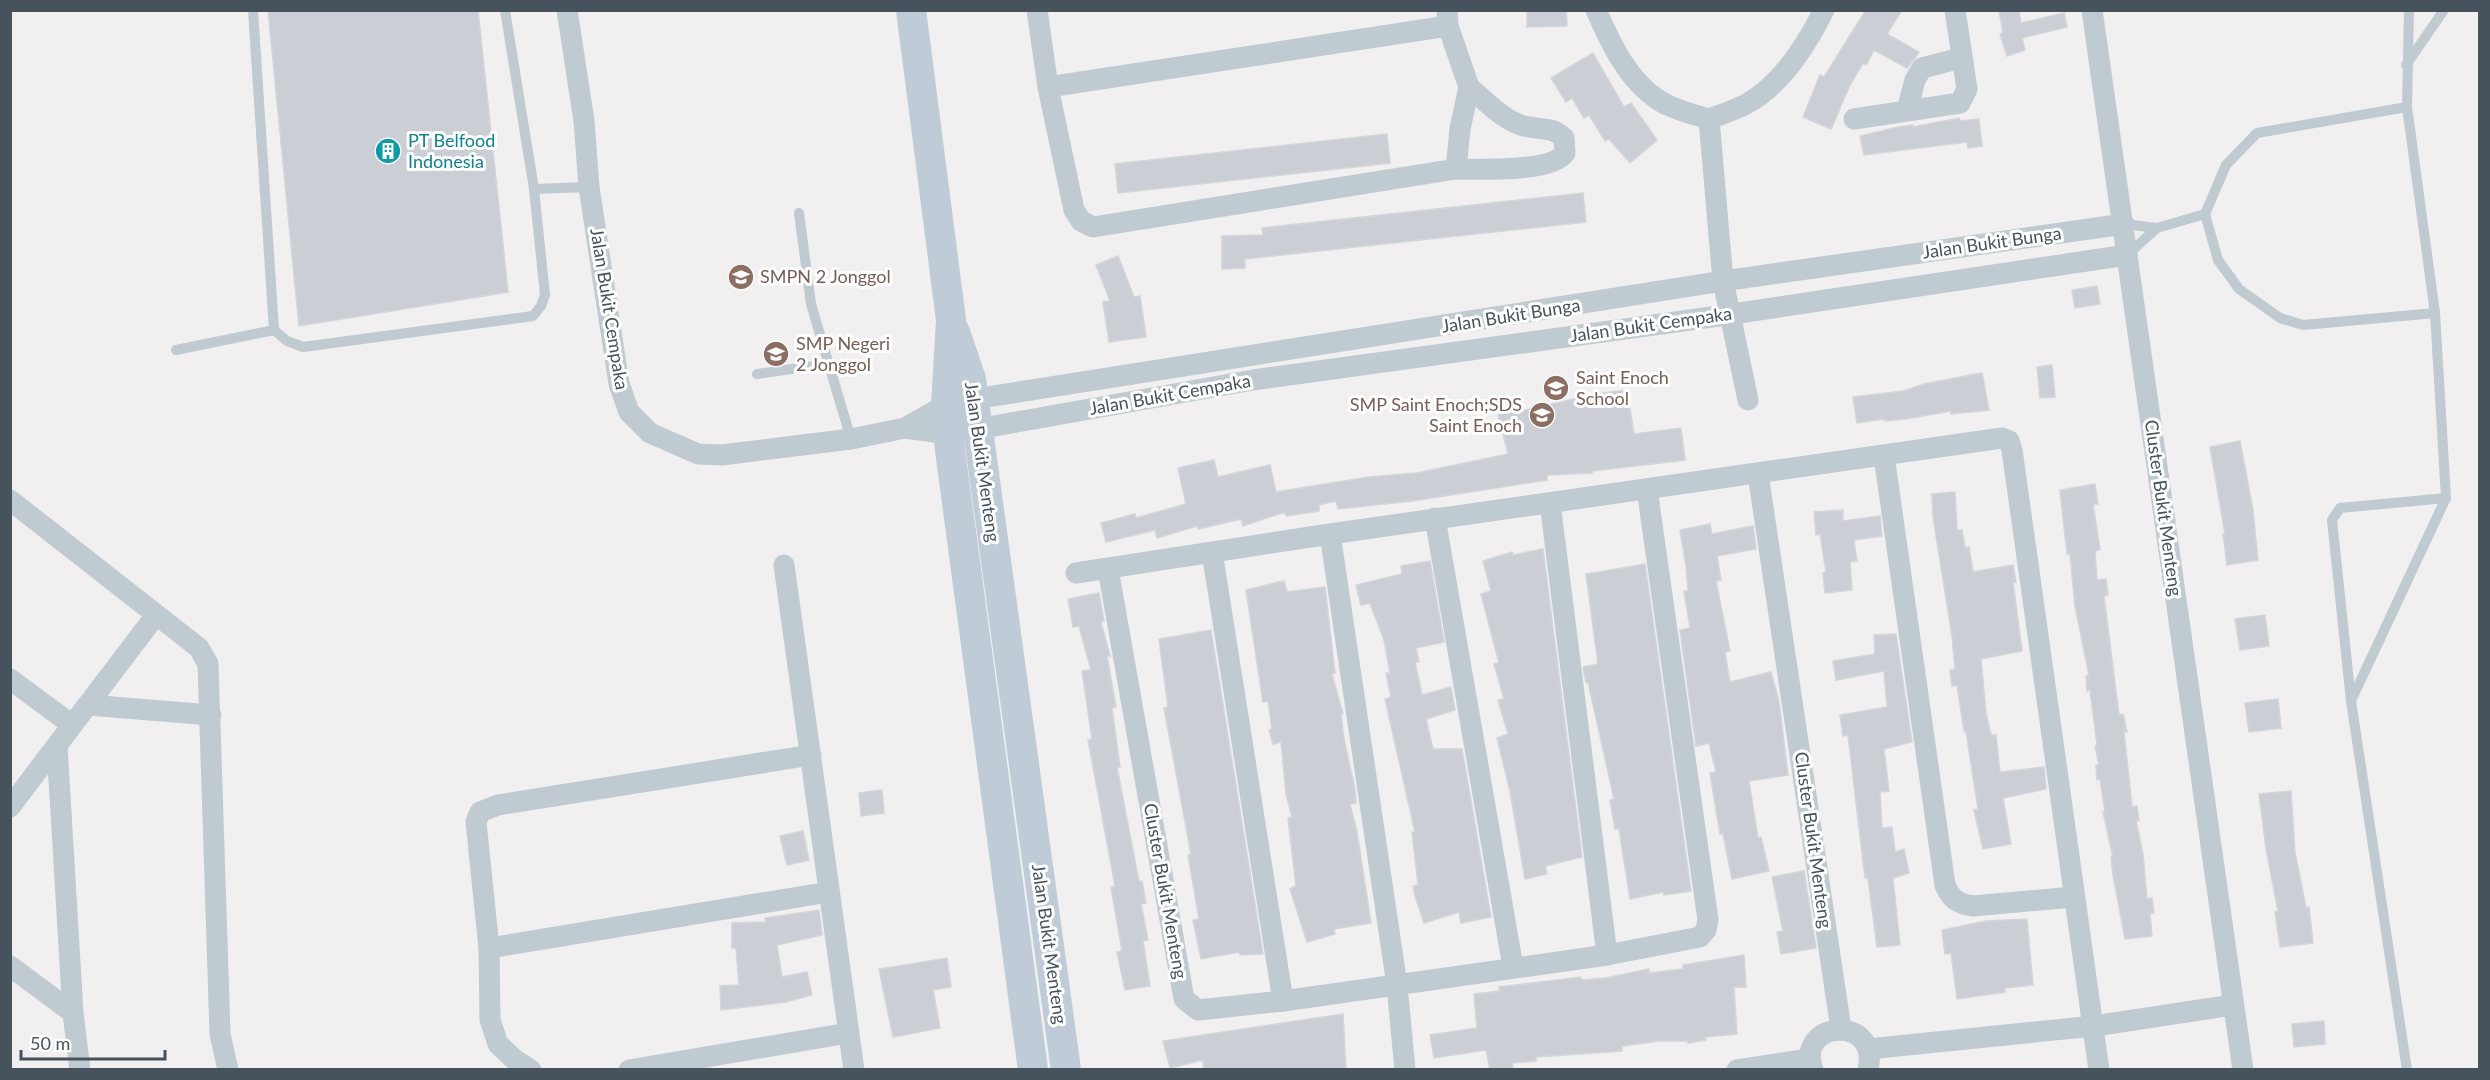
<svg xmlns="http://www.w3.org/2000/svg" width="2490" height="1080" font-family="Lato,sans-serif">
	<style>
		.building { fill: #cbced4; stroke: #d3d5da; stroke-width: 1.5 }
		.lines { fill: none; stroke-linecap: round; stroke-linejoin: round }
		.lane { stroke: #bfcad1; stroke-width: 10 }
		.street { stroke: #bfcad1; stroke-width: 21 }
		.secondary { stroke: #bfcbd6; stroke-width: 30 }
		.labels { text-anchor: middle; stroke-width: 6; stroke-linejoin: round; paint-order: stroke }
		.culture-label { font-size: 18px; fill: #0d838f; stroke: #fff; text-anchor: start }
		.street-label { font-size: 18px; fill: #46535d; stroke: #fff }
		.education-label { font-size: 18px; fill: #785e54; stroke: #fff; text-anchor: start }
	</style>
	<rect width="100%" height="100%" fill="#f1efef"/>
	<g class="building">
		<polygon points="268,10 478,10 508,292 299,326"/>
		<polygon points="1527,10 1566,10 1567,26 1527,27"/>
		<polygon points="1866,10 1902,10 1887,34 1919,52 1916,57 1907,68 1874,50 1866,65 1863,63 1850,85 1831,129 1803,117 1820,75 1824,77"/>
		<polygon points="1999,10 2019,10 2021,23 2064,13 2067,27 2022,38 2025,50 2007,56 2000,34 2003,33"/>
		<polygon points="1593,53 1624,107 1631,103 1657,140 1630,163 1609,139 1605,141 1589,115 1584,118 1572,98 1566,102 1551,78"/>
		<polygon points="1959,118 1960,121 1979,119 1982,146 1968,148 1967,142 1864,155 1860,136 1898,127 1913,125 1913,127"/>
		<polygon points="1387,134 1390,163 1118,193 1115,164"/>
		<polygon points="1583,193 1586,222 1245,259 1245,268 1222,269 1222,236 1263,235 1262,228"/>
		<polygon points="1118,256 1134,297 1140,296 1146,337 1109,342 1103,302 1110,301 1096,265"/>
		<polygon points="2097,286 2100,304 2075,308 2072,290"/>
		<polygon points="2052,365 2055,397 2040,398 2037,367"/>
		<polygon points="1982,373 1989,410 1951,414 1951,411 1906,419 1884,421 1884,419 1857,423 1853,397 1904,391 1924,384"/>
		<polygon points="1627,390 1634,434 1681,428 1685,460 1592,471 1592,473 1547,475 1547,480 1412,501 1338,509 1336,501 1319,505 1319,511 1286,516 1285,512 1243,526 1241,519 1198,529 1197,526 1157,538 1155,530 1106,542 1101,523 1135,514 1136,518 1186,504 1178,468 1214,460 1218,477 1270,465 1276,492 1369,477 1417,473 1508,454 1497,410 1520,405 1522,411 1595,394"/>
		<polygon points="2240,441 2253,510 2258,560 2227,565 2223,534 2225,534 2210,447"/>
		<polygon points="2095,484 2098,504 2093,504 2100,550 2095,551 2097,580 2106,579 2108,595 2104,596 2119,715 2123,714 2127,732 2124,732 2132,807 2137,806 2139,821 2136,821 2143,854 2147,899 2152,898 2154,913 2150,913 2152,936 2125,939 2113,875 2111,857 2113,857 2103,812 2105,812 2100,779 2097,780 2096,765 2099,765 2095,746 2097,745 2090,690 2087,691 2086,676 2089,675 2075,606 2070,554 2067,554 2060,490"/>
		<polygon points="1955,492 1957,530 1962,530 1965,548 1969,547 1973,572 2013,565 2016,582 2013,582 2022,651 1981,659 1986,713 1991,735 1996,735 2000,772 2044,767 2046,789 2003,798 2011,844 1983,849 1974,810 1978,809 1966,731 1964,731 1957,685 1952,686 1950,670 1955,669 1952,636 1933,517 1932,494"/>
		<polygon points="1843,510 1843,521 1880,516 1882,536 1854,540 1857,561 1850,562 1852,590 1825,593 1823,573 1826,572 1820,534 1816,535 1814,512"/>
		<polygon points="1710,524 1712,534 1753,526 1756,549 1717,556 1721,580 1716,581 1730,651 1725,652 1730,682 1771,672 1779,702 1788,775 1749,781 1758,838 1761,837 1769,871 1732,879 1723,834 1720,834 1710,773 1716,772 1709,743 1696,746 1680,630 1690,628 1684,591 1688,591 1686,566 1680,530"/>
		<polygon points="1543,549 1582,857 1545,866 1547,874 1525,879 1510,791 1497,738 1508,734 1498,700 1504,699 1494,664 1499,663 1481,594 1491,591 1483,561 1512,552 1513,555"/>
		<polygon points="1430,561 1444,642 1416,648 1419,662 1415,662 1422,695 1451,687 1455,710 1426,719 1433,749 1462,749 1491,917 1461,923 1459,912 1424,923 1415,896 1413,886 1418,885 1412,832 1415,832 1385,699 1391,697 1386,673 1390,673 1384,640 1370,603 1361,605 1356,585 1402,574 1401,566"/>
		<polygon points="1645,564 1691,891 1664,895 1663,892 1630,899 1619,829 1615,829 1610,800 1614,799 1588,682 1586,683 1583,667 1598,664 1586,574"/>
		<polygon points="1284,581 1287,592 1325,587 1335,673 1332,674 1343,714 1341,714 1344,739 1355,789 1356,803 1350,804 1357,832 1371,923 1334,929 1335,934 1307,942 1290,889 1296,886 1288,818 1292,817 1286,794 1281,742 1273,744 1269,730 1272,729 1268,701 1263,702 1246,590"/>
		<polygon points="1099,593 1104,621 1101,622 1110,656 1107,656 1116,707 1112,708 1120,767 1117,767 1139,882 1142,881 1146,903 1141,904 1148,940 1143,941 1150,986 1125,990 1117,952 1122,951 1111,887 1115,886 1088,740 1092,739 1082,671 1091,670 1079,626 1073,627 1068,599"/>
		<polygon points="2265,615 2269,646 2240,650 2235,619"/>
		<polygon points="1211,630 1263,954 1240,955 1240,952 1201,959 1193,920 1199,919 1188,855 1191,854 1164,708 1168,707 1159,639"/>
		<polygon points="1896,634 1912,742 1884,749 1889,791 1880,792 1882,828 1892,827 1895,852 1904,849 1909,873 1893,878 1900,945 1877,947 1868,878 1865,878 1848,735 1843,736 1840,715 1887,707 1884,671 1836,680 1833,661 1875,654 1874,635"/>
		<polygon points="2278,699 2281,728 2249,732 2245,703"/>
		<polygon points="882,790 884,813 861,816 859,793"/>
		<polygon points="2291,791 2295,852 2306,908 2309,907 2313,943 2280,947 2275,912 2278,911 2266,849 2259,794"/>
		<polygon points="803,831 809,860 787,865 780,836"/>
		<polygon points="1804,871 1816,948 1781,954 1777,932 1783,931 1772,877"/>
		<polygon points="819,910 822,935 777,945 782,977 807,972 812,995 785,1002 721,1010 720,986 739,985 736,948 732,948 732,923 766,922 765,918"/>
		<polygon points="2027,919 2033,985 2005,988 2005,992 1957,999 1951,953 1945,954 1942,930 1986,921"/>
		<polygon points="1744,955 1746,987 1734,987 1737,1034 1705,1037 1706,1040 1688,1043 1688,1041 1659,1041 1622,1046 1622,1051 1536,1057 1536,1061 1512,1063 1513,1070 1490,1070 1486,1050 1434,1058 1430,1035 1477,1028 1474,994 1500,991 1499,987 1581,977 1582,980 1606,978 1649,969 1649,973 1683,969 1683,965"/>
		<polygon points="947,958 951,987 933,990 940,1028 893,1037 879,969"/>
		<polygon points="1343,1014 1346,1070 1204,1070 1203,1060 1170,1068 1163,1041"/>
		<polygon points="2324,1021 2325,1044 2294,1047 2292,1024"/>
	</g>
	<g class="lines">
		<g class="lane">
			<polyline points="505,10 534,189 589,187"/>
			<polyline points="2406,65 2444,10"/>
			<polyline points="2407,107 2257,133 2226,165 2205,214 2218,260 2239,289 2280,318 2303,325 2435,313"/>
			<polyline points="799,213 811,304 851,439"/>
			<polyline points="2124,224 2157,228 2205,214"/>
			<polyline points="2127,255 2157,228"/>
			<polyline points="274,330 287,341 303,347 533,316 541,306 545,295 534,189"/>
			<polyline points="176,350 274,330 253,10"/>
			<polyline points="757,374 827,364"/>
			<polyline points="2351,701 2332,520 2340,508 2446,498"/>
			<polyline points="2407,1070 2351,701 2446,498 2435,313 2407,107 2409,10"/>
		</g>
		<g class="street">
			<polyline points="567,10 584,121 589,187 619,384 629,412 650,433 698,454 722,455 851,439 905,428 949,434 1253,380 1719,316 2127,255"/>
			<polyline points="1037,10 1048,87 1074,210 1081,221 1093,227 1456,169 1460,129 1469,87 1448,26 1447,10"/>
			<path d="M1596,10c15,34 32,71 64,91 14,9 33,13 49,18 13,-5 27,-9 39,-16 34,-19 59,-59 76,-93"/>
			<polyline points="2092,10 2243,1070"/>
			<polyline points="1048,87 1448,26"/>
			<polyline points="1907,110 1915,80 1922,68 1961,58"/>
			<polyline points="1709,119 1723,281 1748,400"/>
			<polyline points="1854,119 1960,103 1967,89 1955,10"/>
			<path d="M1456,169c24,0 95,4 109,-16l-1,-15c-12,-12 -25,-8 -40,-12 -22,-6 -38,-25 -55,-39"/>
			<polyline points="905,428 946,405 974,399 1723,281 2124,224"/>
			<path d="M1884,456l61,429c6,14 13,19 28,21l101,-9"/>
			<polyline points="1758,474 1841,1029"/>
			<polyline points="10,500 199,648 208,664 220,1034 228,1070"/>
			<polyline points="1550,503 1607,955"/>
			<polyline points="1435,518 1513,967"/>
			<polyline points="1330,534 1397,985 1405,1070"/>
			<polyline points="1212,552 1283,1001"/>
			<polyline points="784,565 854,1070"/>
			<polyline points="1108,569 1184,999 1198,1010 1283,1001 1607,955 1700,937 1706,930 1708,920 1647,489"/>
			<polyline points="1076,573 1330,534 2002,438 2009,441 2012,450 2099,1070"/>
			<polyline points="10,679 72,725"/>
			<polyline points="88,705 211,715"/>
			<polyline points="57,746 73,1013 80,1070"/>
			<polyline points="10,807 156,615"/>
			<polyline points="489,948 829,892"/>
			<polyline points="10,966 73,1013"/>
			<polyline points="1868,1049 2094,1026 2233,1005"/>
			<polyline points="531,1070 514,1059 498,1044 490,1020 489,948 476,822 480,812 498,805 811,755"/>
			<polyline points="629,1070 848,1033"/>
			<polyline points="1737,1070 1809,1059"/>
			<path d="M1813,1070c-19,-50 68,-56 55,0"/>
		</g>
		<g class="secondary">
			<polyline points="911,10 951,320 946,405 950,450 1033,1070"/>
			<polyline points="955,332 971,379 1066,1070"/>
		</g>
	</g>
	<defs>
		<g id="building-disc" transform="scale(1.35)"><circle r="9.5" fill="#0f9aa8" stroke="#fff"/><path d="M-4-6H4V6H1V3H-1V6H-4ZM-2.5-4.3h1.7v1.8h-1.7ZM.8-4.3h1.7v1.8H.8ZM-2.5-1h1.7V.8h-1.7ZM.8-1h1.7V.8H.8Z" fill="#fff"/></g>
		<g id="school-disc" transform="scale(1.35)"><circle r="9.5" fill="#8d6e63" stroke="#fff"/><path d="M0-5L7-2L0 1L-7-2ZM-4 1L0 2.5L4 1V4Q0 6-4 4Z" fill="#fff"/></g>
	</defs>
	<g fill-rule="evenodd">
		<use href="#building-disc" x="388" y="151"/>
		<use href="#school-disc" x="741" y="277"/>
		<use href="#school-disc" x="776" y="354"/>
		<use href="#school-disc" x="1556" y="388"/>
		<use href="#school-disc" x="1542" y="415"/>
	</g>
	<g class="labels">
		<g class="culture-label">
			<text x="408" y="147">PT Belfood<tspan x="408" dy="21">Indonesia</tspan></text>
		</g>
		<g class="street-label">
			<text transform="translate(1992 243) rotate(-8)" y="6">Jalan Bukit Bunga</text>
			<text transform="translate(609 309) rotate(81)" y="6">Jalan Bukit Cempaka</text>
			<text transform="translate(1511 316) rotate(-9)" y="6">Jalan Bukit Bunga</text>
			<text transform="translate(1651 325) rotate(-8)" y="6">Jalan Bukit Cempaka</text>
			<text transform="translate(1170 395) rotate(-10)" y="6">Jalan Bukit Cempaka</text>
			<text transform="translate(982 462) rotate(82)" y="6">Jalan Bukit Menteng</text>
			<text transform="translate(2163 508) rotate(82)" y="6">Cluster Bukit Menteng</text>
			<text transform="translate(1813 840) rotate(82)" y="6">Cluster Bukit Menteng</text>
			<text transform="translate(1165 891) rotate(80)" y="6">Cluster Bukit Menteng</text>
			<text transform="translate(1049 944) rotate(82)" y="6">Jalan Bukit Menteng</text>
		</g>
		<g class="education-label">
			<text x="760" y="283">SMPN 2 Jonggol</text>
			<text x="796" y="350">SMP Negeri<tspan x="796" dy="21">2 Jonggol</tspan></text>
			<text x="1576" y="384">Saint Enoch<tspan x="1576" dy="21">School</tspan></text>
			<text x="1522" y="411" text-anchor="end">SMP Saint Enoch;SDS<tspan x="1522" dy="21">Saint Enoch</tspan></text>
		</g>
	</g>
	<rect width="2490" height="1080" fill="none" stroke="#46535d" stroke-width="24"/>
	<path d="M21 1050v9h144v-9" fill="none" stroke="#46535d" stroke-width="3"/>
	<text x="30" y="1050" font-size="18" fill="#46535d" stroke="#ffffff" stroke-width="4.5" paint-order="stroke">50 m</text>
</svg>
